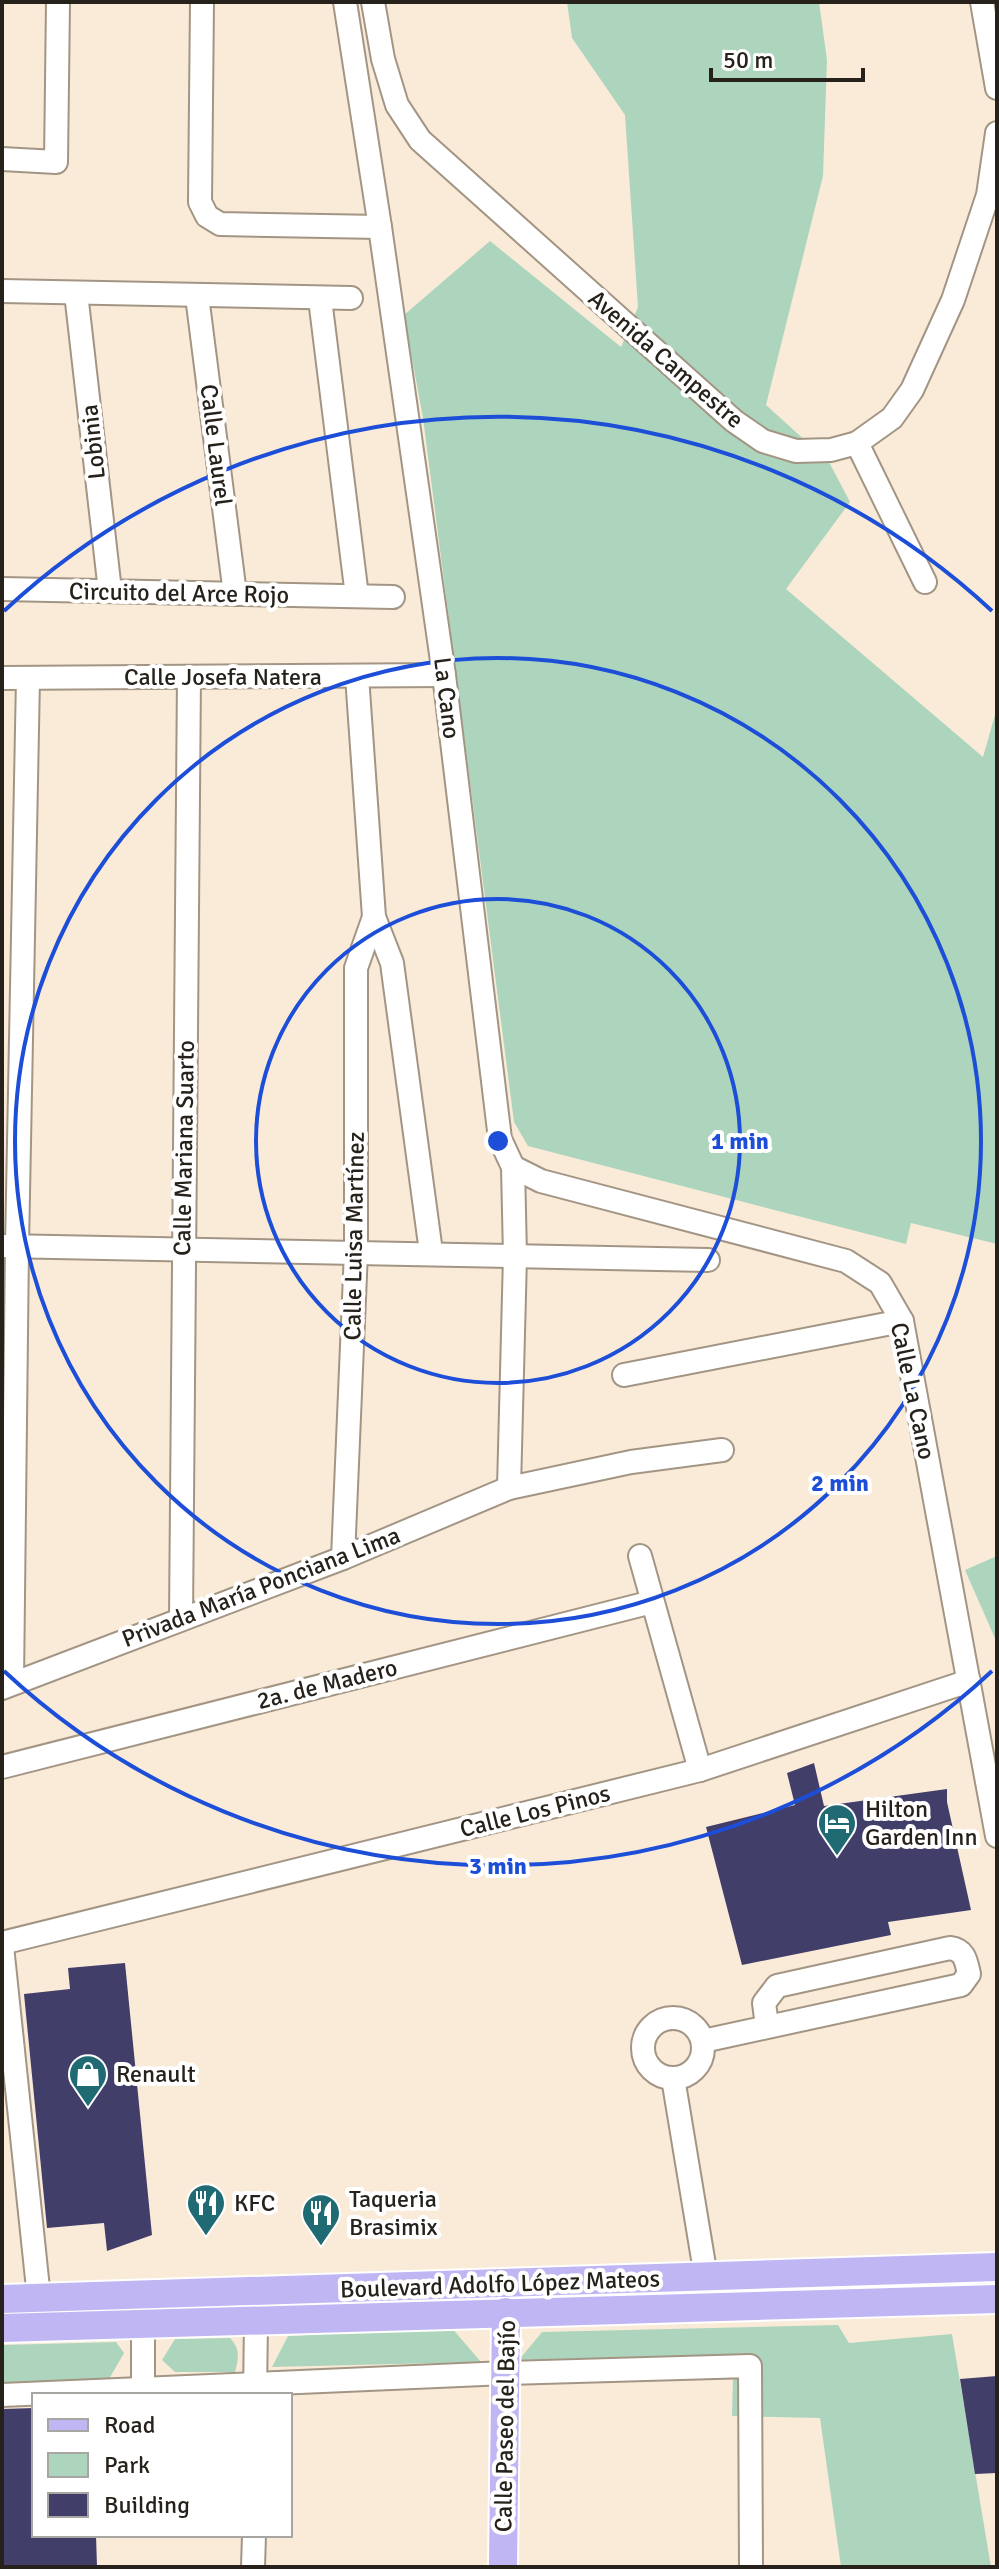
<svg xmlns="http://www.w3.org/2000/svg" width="999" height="2569" font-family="Signika,sans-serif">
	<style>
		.green { fill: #add5bd }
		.building { fill: #413e6a }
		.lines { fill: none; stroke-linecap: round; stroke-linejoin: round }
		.minor-casing { stroke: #a39584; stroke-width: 26 }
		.major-casing { stroke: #fff; stroke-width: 32 }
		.minor { stroke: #fff; stroke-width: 22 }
		.major { stroke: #c1b6f4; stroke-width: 28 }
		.ring { fill: none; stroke: #1d4ed8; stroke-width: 4 }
		.labels { text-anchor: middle; stroke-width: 8; stroke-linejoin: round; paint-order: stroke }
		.street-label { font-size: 24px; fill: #26211a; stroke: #fff }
		.poi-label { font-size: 24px; fill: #26211a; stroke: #fff; text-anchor: start }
		.centre { fill: #1d4ed8; stroke: #fff; stroke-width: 4 }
		.ring-label { font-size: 24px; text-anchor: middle; font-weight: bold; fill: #1d4ed8; stroke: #fff; stroke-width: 8; stroke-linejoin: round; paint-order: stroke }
	</style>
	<rect width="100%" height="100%" fill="#faebd9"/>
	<g class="green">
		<polygon points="567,2 819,2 827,60 823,176 766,405 829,462 850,502 786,589 983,757 997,708 997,1244 911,1223 906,1244 528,1146 514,1122 423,418 404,315 490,241 621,347 638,307 625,115 572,38"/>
		<polygon points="997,1556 997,1643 965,1570"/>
		<polygon points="838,2325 849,2343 952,2334 991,2567 841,2567 820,2418 732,2416 733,2377 521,2384 518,2361 542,2332"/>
		<polygon points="451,2327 481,2362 272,2367 288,2336"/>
		<path d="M230,2338c10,11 9,19 5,34h-60l-13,-12 13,-21z"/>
		<polygon points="116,2342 124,2353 109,2379 2,2383 2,2345"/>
	</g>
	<g class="building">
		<polygon points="814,1763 824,1806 947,1789 947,1802 971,1910 888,1922 891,1935 742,1965 706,1827 795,1805 787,1773"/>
		<polygon points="125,1963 152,2235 107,2251 104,2223 47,2228 24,1994 70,1989 68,1968"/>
		<polygon points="997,2376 997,2473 975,2474 960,2379"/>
		<polygon points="34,2408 34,2535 96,2535 97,2567 2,2567 2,2409"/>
	</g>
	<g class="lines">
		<g class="minor-casing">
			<g id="minor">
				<polyline points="202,2 200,202 207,216 220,224 380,227"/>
				<polyline points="345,2 380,227 444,675 500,1139 513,1167 515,1256 509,1488"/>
				<polyline points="373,2 383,59 397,105 420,140 734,421 763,441 796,451 831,450 857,443 892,418 912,390 953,300 988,195 997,133"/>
				<polyline points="982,2 997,88"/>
				<polyline points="2,159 56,162 58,2"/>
				<polyline points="2,291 351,298"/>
				<polyline points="76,293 110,591"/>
				<polyline points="197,296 235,594"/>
				<polyline points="320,299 357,596"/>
				<polyline points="857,443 925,582"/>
				<polyline points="2,589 393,597"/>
				<polyline points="357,676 374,917 392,963 431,1252"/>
				<polyline points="2,678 444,675"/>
				<polyline points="513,1167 541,1181 846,1261 880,1283 902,1321 997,1836"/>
				<polyline points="3,1246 708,1260"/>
				<polyline points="624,1375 902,1321"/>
				<polyline points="640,1556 700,1770"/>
				<polyline points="343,1558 356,1251 356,968 374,917"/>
				<polyline points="181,1619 189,677"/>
				<polyline points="12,1683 17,1246 28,678"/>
				<polyline points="2,1688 343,1558 509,1488 631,1462 722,1450"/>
				<polyline points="2,1767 652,1602"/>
				<polyline points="2,1943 700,1770 969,1681"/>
				<polyline points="2,1946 39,2298"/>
				<circle cx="673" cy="2048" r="30"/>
				<path d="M703,2041l258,-56 8,-11c-3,-13 -4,-24 -19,-26l-173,38 -13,17 3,23"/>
				<polyline points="673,2078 706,2277"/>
				<polyline points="143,2324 143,2388"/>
				<polyline points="2,2395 506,2373 750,2366 751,2567"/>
				<polyline points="255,2395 256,2320"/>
				<polyline points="253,2567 254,2535"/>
			</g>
		</g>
		<g class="major-casing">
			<g id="major">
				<polyline points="2,2299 997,2267"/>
				<polyline points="2,2328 997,2299"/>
				<polyline points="503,2567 506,2312"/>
			</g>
		</g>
		<use href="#minor" class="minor"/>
		<use href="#major" class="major"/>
	</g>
	<g class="ring">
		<circle cx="498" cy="1141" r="242"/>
		<circle cx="498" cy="1141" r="483"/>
		<path d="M992 1671A725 725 0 0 1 4 1671M4 611A725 725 0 0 1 992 611"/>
	</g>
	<defs>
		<g id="hotel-pin" transform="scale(2)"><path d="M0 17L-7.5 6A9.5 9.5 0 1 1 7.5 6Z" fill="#1f6a73" stroke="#fff"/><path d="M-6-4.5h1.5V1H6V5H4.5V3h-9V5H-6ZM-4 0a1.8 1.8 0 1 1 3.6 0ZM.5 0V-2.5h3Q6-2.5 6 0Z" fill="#fff"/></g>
		<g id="shop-pin" transform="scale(2)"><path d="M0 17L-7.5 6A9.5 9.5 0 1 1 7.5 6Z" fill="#1f6a73" stroke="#fff"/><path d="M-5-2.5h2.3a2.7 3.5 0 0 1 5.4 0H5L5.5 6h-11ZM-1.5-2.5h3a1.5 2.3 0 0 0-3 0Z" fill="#fff"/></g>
		<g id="restaurant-pin" transform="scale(2)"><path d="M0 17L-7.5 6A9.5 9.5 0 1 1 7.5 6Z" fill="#1f6a73" stroke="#fff"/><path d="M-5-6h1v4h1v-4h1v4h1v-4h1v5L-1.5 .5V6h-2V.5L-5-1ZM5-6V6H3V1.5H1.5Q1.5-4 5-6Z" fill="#fff"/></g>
	</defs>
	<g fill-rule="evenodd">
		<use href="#hotel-pin" x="837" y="1823"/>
		<use href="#shop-pin" x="88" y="2074"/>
		<use href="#restaurant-pin" x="206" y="2203"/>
		<use href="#restaurant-pin" x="321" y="2213"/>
	</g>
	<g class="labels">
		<g class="street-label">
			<text transform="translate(666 359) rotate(41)" y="8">Avenida Campestre</text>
			<text transform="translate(93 442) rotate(-96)" y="8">Lobinia</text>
			<text transform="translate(216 445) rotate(83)" y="8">Calle Laurel</text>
			<text transform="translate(179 593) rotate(1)" y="8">Circuito del Arce Rojo</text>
			<text x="223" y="685">Calle Josefa Natera</text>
			<text transform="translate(447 698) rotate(83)" y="8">La Cano</text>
			<text transform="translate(184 1148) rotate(-89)" y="8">Calle Mariana Suarto</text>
			<text transform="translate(354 1236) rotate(-89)" y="8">Calle Luisa Martínez</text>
			<text transform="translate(913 1391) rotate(78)" y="8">Calle La Cano</text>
			<text transform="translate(261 1587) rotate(-21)" y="8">Privada María Ponciana Lima</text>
			<text transform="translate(327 1684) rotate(-14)" y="8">2a. de Madero</text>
			<text transform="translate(535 1811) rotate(-14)" y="8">Calle Los Pinos</text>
			<text transform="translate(500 2284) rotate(-2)" y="8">Boulevard Adolfo López Mateos</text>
			<text transform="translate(505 2426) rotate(-89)" y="8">Calle Paseo del Bajío</text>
		</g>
		<g class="poi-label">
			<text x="865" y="1817">Hilton<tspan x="865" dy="28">Garden Inn</tspan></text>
			<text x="116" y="2082">Renault</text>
			<text x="349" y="2207">Taqueria<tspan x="349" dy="28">Brasimix</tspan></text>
			<text x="234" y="2211">KFC</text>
		</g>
	</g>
	<circle cx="498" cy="1141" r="12" class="centre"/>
	<g class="ring-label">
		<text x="740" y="1149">1 min</text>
		<text x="840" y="1491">2 min</text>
		<text x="498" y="1874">3 min</text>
	</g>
	<rect width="999" height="2569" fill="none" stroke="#26211a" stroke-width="8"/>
	<rect x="32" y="2393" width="260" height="144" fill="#ffffff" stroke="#a8a6a3" stroke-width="2"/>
	<rect x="48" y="2419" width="40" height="12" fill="#c1b6f4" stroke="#a8a6a3" stroke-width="2"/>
	<text x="104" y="2433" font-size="24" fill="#26211a">Road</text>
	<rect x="48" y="2453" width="40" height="24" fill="#add5bd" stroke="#a8a6a3" stroke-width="2"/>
	<text x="104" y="2473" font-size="24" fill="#26211a">Park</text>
	<rect x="48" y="2493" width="40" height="24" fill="#413e6a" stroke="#a8a6a3" stroke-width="2"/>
	<text x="104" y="2513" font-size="24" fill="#26211a">Building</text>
	<path d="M711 68v12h152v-12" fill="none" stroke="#26211a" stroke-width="4"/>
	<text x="723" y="68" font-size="24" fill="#26211a" stroke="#ffffff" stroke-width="6" paint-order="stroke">50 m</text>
</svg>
